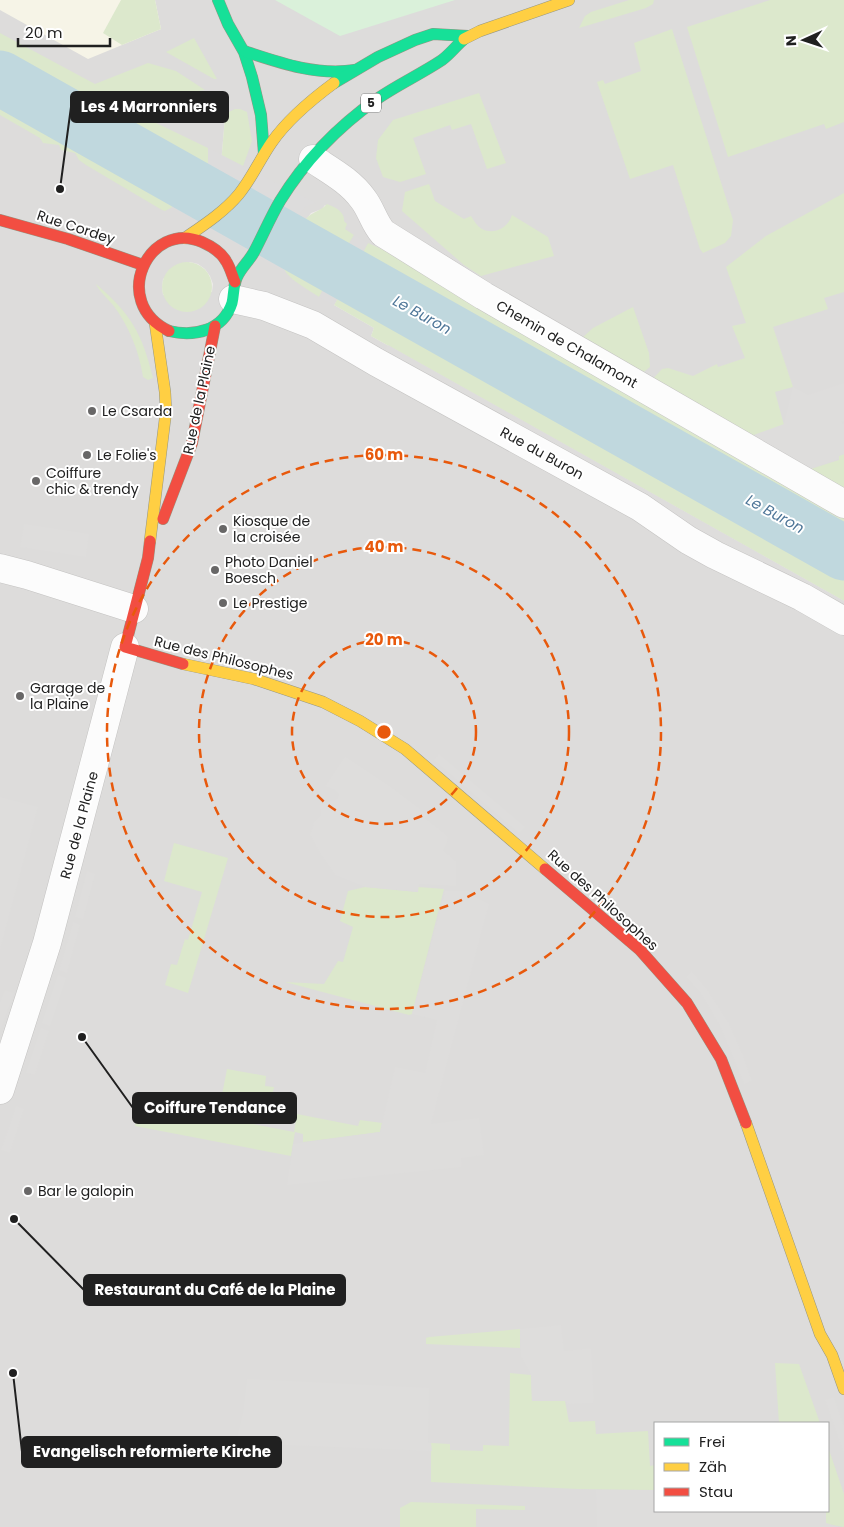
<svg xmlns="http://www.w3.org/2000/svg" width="844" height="1527" font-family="Poppins,sans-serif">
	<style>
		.residential { fill: #dddcdb; fill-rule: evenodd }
		.education { fill: #f6f4e7 }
		.grass { fill: #dce8cc }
		.park { fill: #daf1da }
		.parking { fill: #dedddc }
		.pier { fill: #dddcdc }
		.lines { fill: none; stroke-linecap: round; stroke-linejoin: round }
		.river { stroke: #c0d8de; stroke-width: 55 }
		.street-casing { stroke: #c4c3c2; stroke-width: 29 }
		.fast-casing { stroke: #959683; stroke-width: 12 }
		.slow-casing { stroke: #959683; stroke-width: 12 }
		.jam-casing { stroke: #959683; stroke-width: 12 }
		.street { stroke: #fcfcfc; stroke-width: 28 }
		.fast { stroke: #16e098; stroke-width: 11 }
		.slow { stroke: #ffcf43; stroke-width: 11 }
		.jam { stroke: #f24e42; stroke-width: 11 }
		.ring { fill: none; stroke: #e8590c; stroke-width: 2.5; stroke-dasharray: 9 6 }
		.poi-dot { fill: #686767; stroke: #fff; stroke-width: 2 }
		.labels { text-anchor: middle; stroke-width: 4; stroke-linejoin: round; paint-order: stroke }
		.shield { fill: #fff; stroke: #636363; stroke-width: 1 }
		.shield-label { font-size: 12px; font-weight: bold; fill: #202020 }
		.street-label { font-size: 14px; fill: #202020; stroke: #fff }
		.poi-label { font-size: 14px; fill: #202020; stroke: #fff; text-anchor: start }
		.water-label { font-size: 15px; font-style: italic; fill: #4e7698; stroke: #fff }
		.centre { fill: #e8590c; stroke: #fff; stroke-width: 2.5 }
		.ring-label { font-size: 15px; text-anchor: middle; font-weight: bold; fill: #e8590c; stroke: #fff; stroke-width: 4; stroke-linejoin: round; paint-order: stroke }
		.leader { fill: none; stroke: #202020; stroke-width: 2 }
		.callout-dot { fill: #202020; stroke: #fff; stroke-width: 2 }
		.callout { fill: #202020; stroke: #202020; stroke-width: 2 }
		.callout-label { font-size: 15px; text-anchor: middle; font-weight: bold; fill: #fff }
	</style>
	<rect width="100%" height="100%" fill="#eeecea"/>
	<path class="residential" d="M0,0h844v516l-489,-249 489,274v26l-233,-132 -264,-152 -13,22 40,23 -3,8 473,265v926h-844zM225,117l7,66 -11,-19zM325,205l19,16v8l-43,-3 10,-13 11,-4zM190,262l8,2 7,5 5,7 3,8 -1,8 -49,3 -1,-8 1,-8zM655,1423h173v88h-173z"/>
	<polygon class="education" points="0,0 155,0 161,29 88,59 0,10"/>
	<g class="grass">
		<polygon points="121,0 155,0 161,29 122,45 103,33"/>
		<polygon points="629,0 654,0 653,4 646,8 579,28 585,16 591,12"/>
		<polygon points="770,0 844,0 844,122 826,129 824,124 728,157 687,27"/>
		<polygon points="672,29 733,220 731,236 725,243 703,253 700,249 673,165 630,179 597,82 603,80 605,84 641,71 634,43"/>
		<polygon points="0,33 95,84 148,63 176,71 205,90 154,97 152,121 208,148 208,163 204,178 193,173 0,65"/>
		<polygon points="194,38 217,79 214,79 166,52"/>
		<polygon points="0,93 169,188 178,197 180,203 165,211 162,210 86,165 79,160 75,153 61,150 59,145 43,143 40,138 0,115"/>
		<polygon points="479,93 506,163 487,169 471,124 452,130 450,125 413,138 426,174 400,182 383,177 376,158 378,140 393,120"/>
		<polygon points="235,109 240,109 247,112 252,141 242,169 221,164 225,117 229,112"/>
		<path d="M429,184l6,17 29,18 7,-3c3,5 6,10 11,13 12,6 26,-1 30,-14l36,22 6,19 -73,20 -17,-11 -62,-54 3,-19z"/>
		<polygon points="844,193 844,292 824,298 828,309 773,327 793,387 775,392 784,425 743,439 649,383 662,369 668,368 693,376 717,364 718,367 745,358 732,326 746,323 726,267 766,236"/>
		<path d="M327,204c8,3 18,8 17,17l3,3 -2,5 9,6 -14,23 -51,-27 4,-6 8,1c9,-16 15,-11 26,-22z"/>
		<polygon points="368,243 388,252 391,251 844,516 844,541 355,267"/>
		<path d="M279,251l51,27 -11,19c-17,-12 -42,-22 -40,-46z"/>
		<circle cx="187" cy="287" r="25"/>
		<polygon points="347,282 611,435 844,567 844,601 371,336 374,328 334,305"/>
		<path d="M96,284c35,30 46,49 57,94l-5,2 -5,-3c-4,-26 -14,-51 -30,-72 -6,-7 -14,-14 -17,-21z"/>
		<polygon points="633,307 649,353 650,367 640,375 583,337 593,328"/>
		<polygon points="844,454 844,497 801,472 839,460 839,456"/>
		<polygon points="174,843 228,858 188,993 165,985 171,964 177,965 185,939 188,940 202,892 164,881"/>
		<polygon points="365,887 417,892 418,887 444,889 412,1014 409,1015 285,982 324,984 338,961 343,962 353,927 340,921 348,891"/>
		<polygon points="227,1069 266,1076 265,1086 274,1087 267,1119 219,1110"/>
		<polygon points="141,1102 294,1132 297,1114 358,1126 360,1120 382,1123 380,1132 303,1142 303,1134 295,1132 291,1156 135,1126"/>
		<polygon points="520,1329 520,1348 426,1344 426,1338 429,1337"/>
		<polygon points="775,1363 799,1364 820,1423 777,1423 779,1423"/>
		<polygon points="510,1373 531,1375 532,1401 565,1401 569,1422 595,1421 596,1434 648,1431 650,1466 655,1465 655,1490 578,1489 431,1482 431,1443 450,1444 450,1450 483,1451 483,1445 509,1446"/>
		<polygon points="828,1447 844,1494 844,1527 826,1524 826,1511 828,1511"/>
		<polygon points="411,1502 525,1506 525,1510 476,1509 476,1527 400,1527 400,1508"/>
	</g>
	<polygon class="park" points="275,0 455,0 340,36"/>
	<g class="parking">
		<polygon points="388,345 844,601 844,611 384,353"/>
		<polygon points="844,383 844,421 841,422 844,424 844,454 839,456 839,459 801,472 743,439 784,424 793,387 808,395"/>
		<polygon points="24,524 89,534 86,557 20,547"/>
		<polygon points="439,754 525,827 519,833 434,760"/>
		<polygon points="345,756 390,786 427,814 425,818 448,836 447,842 443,850 456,861 456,886 419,884 418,892 365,887 335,875 321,855 310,835 314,822 321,814 319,805 338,799 339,794 335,790 325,786"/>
		<polygon points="0,797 38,807 0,950"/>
		<polygon points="87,871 95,874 83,919 75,917"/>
		<polygon points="445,891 469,891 479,899 489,904 431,1124 479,1118 484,1155 461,1158 462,1167 287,1185 293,1144 380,1132 395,1067 425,1073 437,1020 412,1014"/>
		<polygon points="73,922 80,925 67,973 59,970"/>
		<polygon points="692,971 707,989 729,1023 743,1055 752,1081 744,1084 720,1026 701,994 686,977"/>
		<polygon points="58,975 66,978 50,1026 42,1023"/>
		<polygon points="5,990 14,993 0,1031 0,1003"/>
		<polygon points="41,1028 49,1031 35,1075 26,1073"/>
		<polygon points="16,1106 24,1109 10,1153 1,1150"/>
		<polygon points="561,1325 564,1351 591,1348 594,1403 567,1404 565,1401 532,1401 531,1375 521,1357 520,1329"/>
		<polygon points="247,1379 429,1388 428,1443 431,1443 432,1451 236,1443 243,1413"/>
		<polygon points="834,1397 844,1426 844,1454 825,1400"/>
		<polygon points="596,1490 655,1490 655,1511 826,1511 826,1523 839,1527 597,1527"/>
	</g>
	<g class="pier">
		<polygon points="208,148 316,203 306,206 298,216 280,247 279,258 286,273 171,207 180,203 191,195 204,178 208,163"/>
		<polygon points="354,235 368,243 334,305 319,297"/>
	</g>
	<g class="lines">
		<polyline class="river" points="0,78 844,553"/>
		<g class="street-casing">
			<g id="street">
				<path d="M313,159c18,12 37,22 50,40 8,10 11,24 20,34l101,63 360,208"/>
				<polyline points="233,299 264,306 313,325 376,362 640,507 688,540 715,555 802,597 844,621"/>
				<polyline points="0,568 27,575 134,609"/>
				<polyline points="0,1090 47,943 125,647"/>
			</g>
		</g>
		<g class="fast-casing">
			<g id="fast">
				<polyline points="218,0 228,24 244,52 252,77 261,115 264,154"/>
				<path d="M244,51c36,12 73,25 111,19"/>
				<polyline points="334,83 378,57 415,40 433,34 468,36"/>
				<path d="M169,331c25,6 54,0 63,-28 2,-8 1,-17 5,-26 4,-9 12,-16 17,-25 9,-17 16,-34 26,-51 24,-39 59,-75 97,-102 20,-14 44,-25 65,-39 8,-6 14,-14 22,-21"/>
			</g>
		</g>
		<g class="slow-casing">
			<g id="slow">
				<polyline points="464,39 480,31 569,0"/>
				<path d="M185,238c19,-13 39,-26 54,-44 13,-16 21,-35 33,-52 16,-23 39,-42 62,-59"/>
				<polyline points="150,541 166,411 165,392 155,323"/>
				<polyline points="183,664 254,679 323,702 360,721 405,749 545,869"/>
				<polyline points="746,1123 820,1334 832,1355 844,1389"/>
			</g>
		</g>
		<g class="jam-casing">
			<g id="jam">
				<polyline points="0,220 68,239 143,265"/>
				<path d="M169,331c-60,-29 -20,-112 33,-89 9,4 19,10 24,19 4,6 6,14 9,21"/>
				<polyline points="163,519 192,443 215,326"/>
				<polyline points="150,541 148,558 125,647 183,664"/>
				<polyline points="545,869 640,950 687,1003 721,1059 746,1123"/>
			</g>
		</g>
		<use href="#street" class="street"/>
		<use href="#fast" class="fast"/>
		<use href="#slow" class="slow"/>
		<use href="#jam" class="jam"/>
	</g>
	<g class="ring">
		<circle cx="384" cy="732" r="92"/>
		<circle cx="384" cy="732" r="185"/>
		<circle cx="384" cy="732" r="277"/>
	</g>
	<g class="poi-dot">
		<circle cx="92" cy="411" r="5"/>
		<circle cx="87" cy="455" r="5"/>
		<circle cx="36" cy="481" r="5"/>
		<circle cx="223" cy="529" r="5"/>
		<circle cx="215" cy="570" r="5"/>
		<circle cx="223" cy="603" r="5"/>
		<circle cx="20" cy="696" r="5"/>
		<circle cx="28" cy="1191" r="5"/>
	</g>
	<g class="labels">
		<rect class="shield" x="361" y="93.5" width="20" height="19" rx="4"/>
		<g class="shield-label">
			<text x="371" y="107">5</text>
		</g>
		<g class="street-label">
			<text transform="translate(76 227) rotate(18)" y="5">Rue Cordey</text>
			<text transform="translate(567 344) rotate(30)" y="5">Chemin de Chalamont</text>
			<text transform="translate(199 400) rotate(-78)" y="5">Rue de la Plaine</text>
			<text transform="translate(542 453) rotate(29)" y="5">Rue du Buron</text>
			<text transform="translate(224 658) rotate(14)" y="5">Rue des Philosophes</text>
			<text transform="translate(79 825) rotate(-75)" y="5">Rue de la Plaine</text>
			<text transform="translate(603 900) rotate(42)" y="5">Rue des Philosophes</text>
		</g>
		<g class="poi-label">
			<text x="102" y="416">Le Csarda</text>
			<text x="97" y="460">Le Folie's</text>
			<text x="46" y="478">Coiffure<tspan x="46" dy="16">chic &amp; trendy</tspan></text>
			<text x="233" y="526">Kiosque de<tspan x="233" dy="16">la croisée</tspan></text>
			<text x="225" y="567">Photo Daniel<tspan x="225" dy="16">Boesch</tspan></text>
			<text x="233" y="608">Le Prestige</text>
			<text x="30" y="693">Garage de<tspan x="30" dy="16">la Plaine</tspan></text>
			<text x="38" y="1196">Bar le galopin</text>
		</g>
		<g class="water-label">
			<text transform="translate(422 315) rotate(29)" y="5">Le Buron</text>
			<text transform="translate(775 514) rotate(29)" y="5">Le Buron</text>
		</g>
	</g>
	<circle cx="384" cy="732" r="8" class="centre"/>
	<g class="ring-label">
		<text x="384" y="460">60 m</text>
		<text x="384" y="552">40 m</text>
		<text x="384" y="645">20 m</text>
	</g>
	<path class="leader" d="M60 189L71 107M82 1037L133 1108M14 1219L84 1290M13 1373L22 1452"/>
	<g class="callout-dot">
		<circle cx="60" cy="189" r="5"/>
		<circle cx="82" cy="1037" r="5"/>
		<circle cx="14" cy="1219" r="5"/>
		<circle cx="13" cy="1373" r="5"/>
	</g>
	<g class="callout">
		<rect x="71" y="92" width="157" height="30" rx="5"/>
		<rect x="133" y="1093" width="163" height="30" rx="5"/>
		<rect x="84" y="1275" width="261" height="30" rx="5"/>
		<rect x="22" y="1437" width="259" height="30" rx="5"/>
	</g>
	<g class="callout-label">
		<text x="149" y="112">Les 4 Marronniers</text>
		<text x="215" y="1113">Coiffure Tendance</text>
		<text x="215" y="1295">Restaurant du Café de la Plaine</text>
		<text x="152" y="1457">Evangelisch reformierte Kirche</text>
	</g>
	<rect x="654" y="1422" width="175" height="90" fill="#ffffff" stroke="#a6a6a6"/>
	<rect x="664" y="1438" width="25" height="8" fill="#16e098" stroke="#a6a6a6"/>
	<text x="699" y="1447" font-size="15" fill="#202020">Frei</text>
	<rect x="664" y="1463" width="25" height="8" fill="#ffcf43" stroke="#a6a6a6"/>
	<text x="699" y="1472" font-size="15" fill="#202020">Zäh</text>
	<rect x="664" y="1488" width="25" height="8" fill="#f24e42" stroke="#a6a6a6"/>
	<text x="699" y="1497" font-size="15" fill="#202020">Stau</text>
	<g transform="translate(804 40) rotate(267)" stroke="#ffffff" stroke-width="4" paint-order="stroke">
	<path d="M0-4L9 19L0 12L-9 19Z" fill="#202020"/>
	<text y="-8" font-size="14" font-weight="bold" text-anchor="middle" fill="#202020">N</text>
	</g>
	<path d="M18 38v8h92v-8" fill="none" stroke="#202020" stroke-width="2.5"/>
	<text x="25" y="38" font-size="15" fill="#202020" stroke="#ffffff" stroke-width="4" paint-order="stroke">20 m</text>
</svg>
